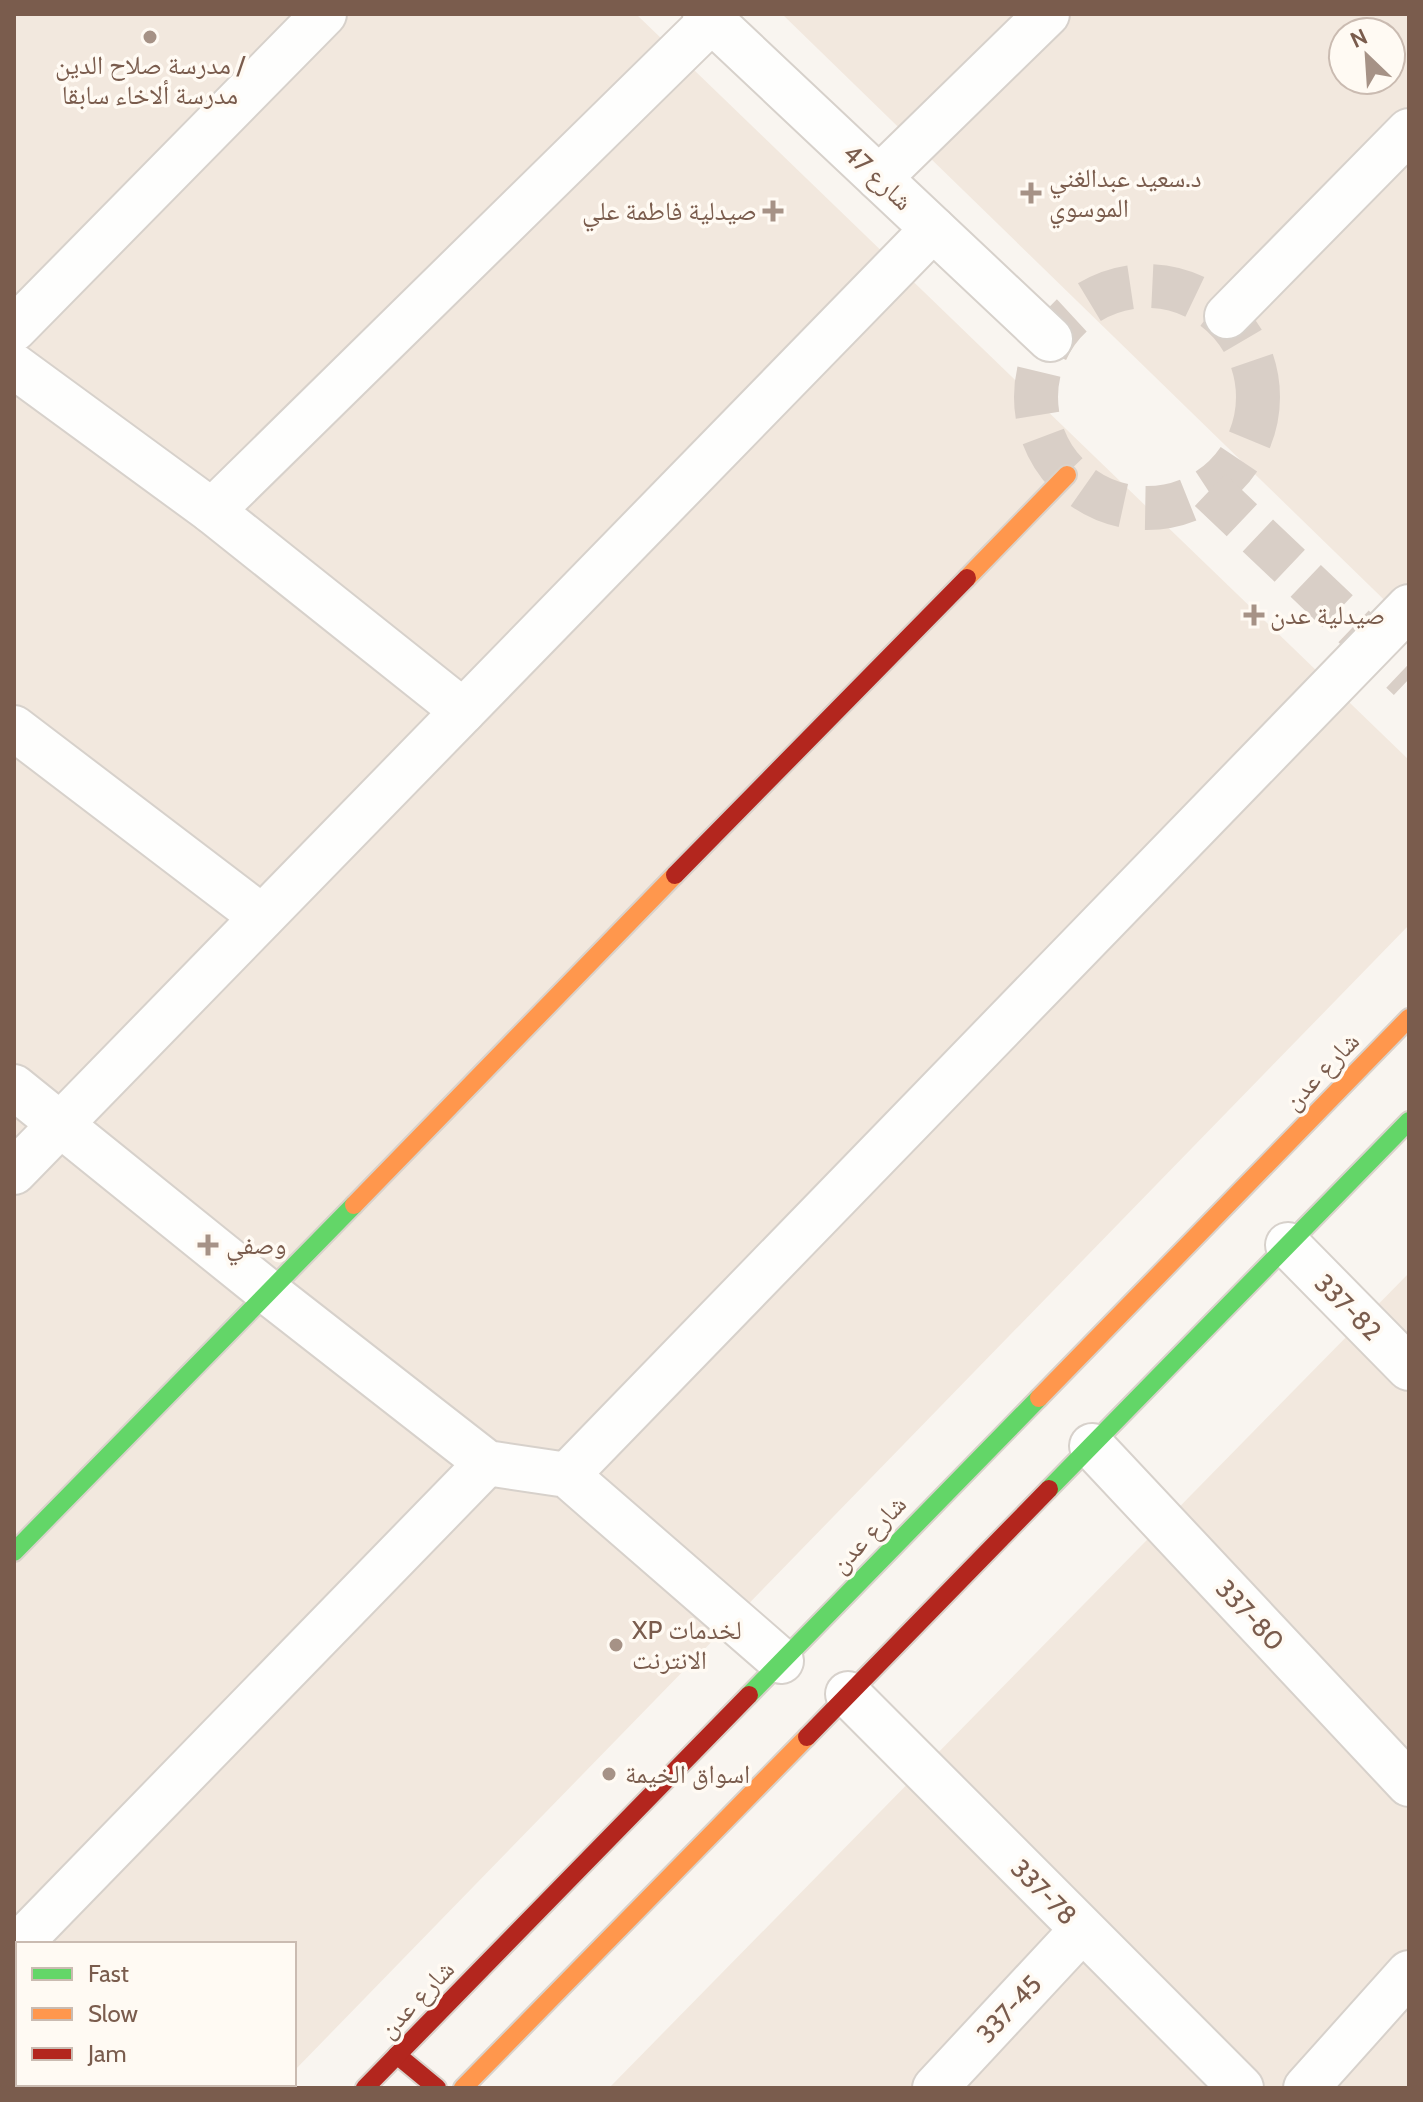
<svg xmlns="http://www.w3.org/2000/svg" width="1423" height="2102" font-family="Cabin,'Noto Naskh Arabic',sans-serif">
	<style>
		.residential { fill: #f2e8de; fill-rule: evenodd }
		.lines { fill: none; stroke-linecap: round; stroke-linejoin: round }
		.street-tunnel { stroke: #d9cfc7; stroke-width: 44; stroke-dasharray: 44 22; stroke-linecap: butt }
		.street-casing { stroke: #d7d1cb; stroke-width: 48 }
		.fast-casing { stroke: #d9d2cb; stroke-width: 22 }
		.slow-casing { stroke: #d9d2cb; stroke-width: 22 }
		.jam-casing { stroke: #d9d2cb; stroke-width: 22 }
		.street { stroke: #fefefd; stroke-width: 44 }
		.fast { stroke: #63d668; stroke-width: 18 }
		.slow { stroke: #ff974d; stroke-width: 18 }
		.jam { stroke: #b3261e; stroke-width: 18 }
		.poi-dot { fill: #a69286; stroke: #fffaf3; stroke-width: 3 }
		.labels { text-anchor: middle; stroke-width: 7; stroke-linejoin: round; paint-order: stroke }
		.poi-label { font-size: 26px; fill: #7a5c4d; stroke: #fffaf3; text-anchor: start }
		.street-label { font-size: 26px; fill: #7a5c4d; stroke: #fffaf3 }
	</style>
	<rect width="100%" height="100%" fill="#f9f5f0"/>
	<g class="residential">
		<polygon points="14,14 636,14 1409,760 1409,925 294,2071 294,1944 18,1944 18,2084 282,2084 278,2088 14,2088"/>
		<path d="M782,14h627v610zM1343,32h48v48h-48z"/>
		<polygon points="1409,1273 1409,2088 609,2088"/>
	</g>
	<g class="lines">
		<g class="street-tunnel">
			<circle cx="1147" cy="397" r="111"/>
			<polyline points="1210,490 1409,679"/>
		</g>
		<g class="street-casing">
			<g id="street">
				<polyline points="705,14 1050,339"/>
				<polyline points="879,178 1047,14"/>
				<polyline points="1227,316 1409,131"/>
				<polyline points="14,329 324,14"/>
				<polyline points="14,366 212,511 463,711"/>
				<polyline points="212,511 712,20"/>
				<polyline points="14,728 262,917"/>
				<polyline points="14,1087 268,1292 487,1463 567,1475 781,1661"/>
				<polyline points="14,1172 933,229"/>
				<polyline points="1288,1245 1409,1368"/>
				<polyline points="1092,1446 1409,1784"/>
				<polyline points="567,1475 1409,607"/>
				<polyline points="848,1694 1241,2088"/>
				<polyline points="19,1944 487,1463"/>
				<polyline points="935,2088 1082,1930"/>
				<polyline points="1306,2088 1409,1973"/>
			</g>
		</g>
		<g class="fast-casing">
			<g id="fast">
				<polyline points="1049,1489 1409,1121"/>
				<polyline points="14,1552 354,1205"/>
				<polyline points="749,1695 1039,1398"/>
			</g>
		</g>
		<g class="slow-casing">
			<g id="slow">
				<polyline points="967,578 1067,475"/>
				<polyline points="354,1205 675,875"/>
				<polyline points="1039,1398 1409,1018"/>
				<polyline points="463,2088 807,1737"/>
			</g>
		</g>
		<g class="jam-casing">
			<g id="jam">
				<polyline points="675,875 967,578"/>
				<polyline points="807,1737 1049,1489"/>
				<polyline points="397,2055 437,2088"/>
				<polyline points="365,2088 749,1695"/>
			</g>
		</g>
		<use href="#street" class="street"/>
		<use href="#fast" class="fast"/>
		<use href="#slow" class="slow"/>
		<use href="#jam" class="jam"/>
	</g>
	<g class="poi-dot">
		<circle cx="150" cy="37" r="8"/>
		<path d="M1027 181h8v8h8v8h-8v8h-8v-8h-8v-8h8z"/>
		<path d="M769 199h8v8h8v8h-8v8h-8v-8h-8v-8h8z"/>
		<path d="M1250 603h8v8h8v8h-8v8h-8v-8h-8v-8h8z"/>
		<path d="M204 1233h8v8h8v8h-8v8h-8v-8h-8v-8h8z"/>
		<circle cx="616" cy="1645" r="8"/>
		<circle cx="609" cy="1774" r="8"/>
	</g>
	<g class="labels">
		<g class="poi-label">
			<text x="150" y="74" text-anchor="middle">مدرسة صلاح الدين /<tspan x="150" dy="30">مدرسة ألاخاء سابقا</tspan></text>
			<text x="1049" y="187">د.سعيد عبدالغني<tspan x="1049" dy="30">الموسوي</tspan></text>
			<text x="757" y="220" text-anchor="end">صيدلية فاطمة علي</text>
			<text x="1270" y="624">صيدلية عدن</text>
			<text x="226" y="1254">وصفي</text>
			<text x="632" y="1639">XP لخدمات<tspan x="632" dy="30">الانترنت</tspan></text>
			<text x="625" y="1783">اسواق الخيمة</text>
		</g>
		<g class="street-label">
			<text transform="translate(878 177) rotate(43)" y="9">شارع 47</text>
			<text transform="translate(1321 1071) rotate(-46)" y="9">شارع عدن</text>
			<text transform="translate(1348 1307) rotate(45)" y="9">337-82</text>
			<text transform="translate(868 1534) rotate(-46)" y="9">شارع عدن</text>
			<text transform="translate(1250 1615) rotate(47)" y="9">337-80</text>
			<text transform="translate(1044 1892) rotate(45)" y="9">337-78</text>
			<text transform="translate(416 1999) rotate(-46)" y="9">شارع عدن</text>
			<text transform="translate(1009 2009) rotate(-47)" y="9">337-45</text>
		</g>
	</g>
	<rect width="1423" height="2102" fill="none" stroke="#7a5c4d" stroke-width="32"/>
	<rect x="16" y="1942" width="280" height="144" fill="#fffaf3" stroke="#cabbb1" stroke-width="2"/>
	<rect x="32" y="1968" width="40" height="12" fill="#63d668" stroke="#cabbb1" stroke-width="2"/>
	<text x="88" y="1982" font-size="24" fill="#7a5c4d">Fast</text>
	<rect x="32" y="2008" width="40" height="12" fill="#ff974d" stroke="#cabbb1" stroke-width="2"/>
	<text x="88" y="2022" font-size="24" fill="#7a5c4d">Slow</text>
	<rect x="32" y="2048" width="40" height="12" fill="#b3261e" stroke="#cabbb1" stroke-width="2"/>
	<text x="88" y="2062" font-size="24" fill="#7a5c4d">Jam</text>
	<g transform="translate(1367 56) rotate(335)"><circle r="38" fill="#fffaf3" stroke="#cabbb1" stroke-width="2"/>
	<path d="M0-6L14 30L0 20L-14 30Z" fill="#a69286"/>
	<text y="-12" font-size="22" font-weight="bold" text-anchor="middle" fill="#7a5c4d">N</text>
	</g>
</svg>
